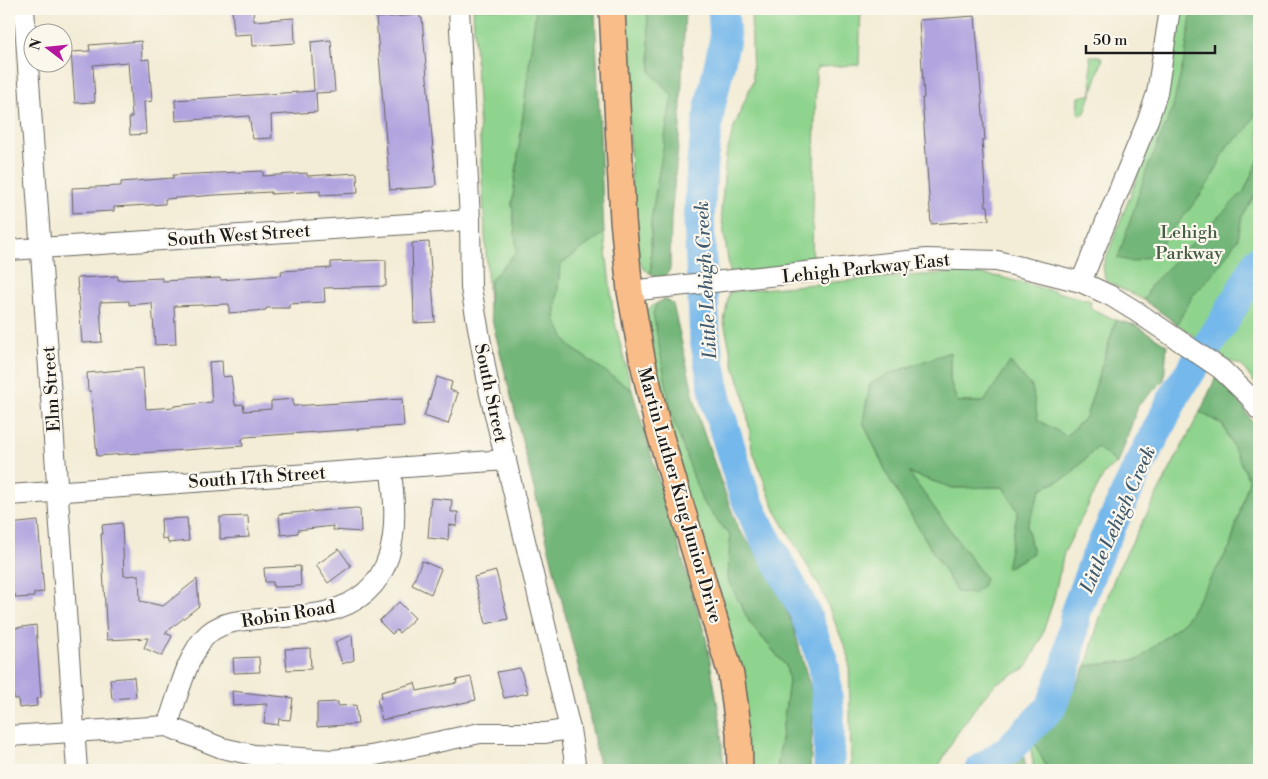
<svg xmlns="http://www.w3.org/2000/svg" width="1268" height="779" font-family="'Libre Bodoni',serif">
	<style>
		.green { fill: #8fd48e; stroke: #567855 }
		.forest { fill: #73b679; stroke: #48694a }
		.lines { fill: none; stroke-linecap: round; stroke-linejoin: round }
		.stream { stroke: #75b8eb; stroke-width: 5 }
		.river { stroke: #75b8eb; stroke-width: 31 }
		.building { fill: #b1a4df }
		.minor-casing { stroke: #67655d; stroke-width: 22 }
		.major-casing { stroke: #67655d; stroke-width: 28 }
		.minor { stroke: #fff; stroke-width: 20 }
		.major { stroke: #f8bd89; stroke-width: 25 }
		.labels { text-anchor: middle; stroke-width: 4.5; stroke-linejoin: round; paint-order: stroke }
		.park-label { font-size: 18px; fill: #445c44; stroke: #fbf7ec }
		.street-label { font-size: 18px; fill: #1c1c1c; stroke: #fbf7ec }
		.water-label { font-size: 19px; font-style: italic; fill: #405a6f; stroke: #fbf7ec }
	</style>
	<rect width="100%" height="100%" fill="#fbf7ec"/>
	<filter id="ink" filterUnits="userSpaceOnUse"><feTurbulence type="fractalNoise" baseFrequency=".02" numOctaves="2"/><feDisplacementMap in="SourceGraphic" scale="10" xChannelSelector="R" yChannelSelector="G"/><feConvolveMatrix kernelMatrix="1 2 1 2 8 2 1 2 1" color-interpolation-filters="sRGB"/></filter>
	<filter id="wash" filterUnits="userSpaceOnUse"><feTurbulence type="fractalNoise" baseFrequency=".0096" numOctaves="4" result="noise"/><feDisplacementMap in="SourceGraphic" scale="20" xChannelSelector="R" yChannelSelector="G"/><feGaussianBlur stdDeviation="1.12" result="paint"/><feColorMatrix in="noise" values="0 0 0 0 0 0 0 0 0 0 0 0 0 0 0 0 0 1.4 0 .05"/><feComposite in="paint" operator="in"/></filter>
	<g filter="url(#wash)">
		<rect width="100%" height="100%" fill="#f3ecd6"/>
		<g class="green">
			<polygon points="473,9 536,9 512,204 517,251 490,281 489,308"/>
			<polygon points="625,9 647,9 651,73 672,95 651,222 651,274 643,268 639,259 632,202"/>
			<polygon points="751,9 861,9 859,65 819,67 816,72 812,257 802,265 730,274 721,212 726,156 734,127 753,81"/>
			<polygon points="1182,9 1259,9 1259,389 1242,366 1227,360 1144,300 1110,283 1105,279 1103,266 1164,108"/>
			<polygon points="1090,56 1099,56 1103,58 1085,113 1080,115 1078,112 1079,97 1092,94"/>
			<polygon points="604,233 614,319 632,390 569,346 555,320 560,265"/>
			<polygon points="965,272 1001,277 1091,301 1090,308 1116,320 1086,417 1066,436 1037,420 1032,387 1010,363 985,402 957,402 950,380 950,353 870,384 863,422 890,480 957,592 985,578 909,473 953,488 1003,487 1018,511 1007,568 1033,553 1027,526 1041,489 1069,476 1097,447 1118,464 1109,468 1103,476 1064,553 1053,602 1040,641 1026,668 995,684 975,708 956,735 940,764 934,770 856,770 851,766 849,657 822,591 775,510 752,449 745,399 733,363 724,322 729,292 867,279"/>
			<polygon points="657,303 653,313 702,501 730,536 728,580 750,623 786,666 789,681 777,770 748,770 670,439 645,311"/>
			<polygon points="1200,412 1223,425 1249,480 1230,547 1185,621 1138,660 1086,666 1100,617 1117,571"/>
			<polygon points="1034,742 1048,770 1034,770 1030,743"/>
		</g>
		<g class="forest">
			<polygon points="536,9 595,9 604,233 560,265 555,319 569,346 632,390 706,638 720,719 724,770 600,770 585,694 489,308 490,281 517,251 512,204"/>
			<polygon points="647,9 685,9 680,128 671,217 670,269 663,281 651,274 651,219 672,95 651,73"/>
			<polygon points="1192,9 1259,9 1259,108 1246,131 1228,145 1211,179 1196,201 1151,256 1133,262 1118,258 1146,172 1172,110 1185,56"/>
			<polygon points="1259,159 1259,189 1242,216 1238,238 1215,272 1193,295 1177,324 1144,300 1151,285 1244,191"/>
			<polygon points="665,299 673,304 699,419 721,482 739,530 769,570 793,625 814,701 810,770 777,770 789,681 786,666 750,623 728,580 730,536 702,501 672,416 653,313 657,303"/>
			<polygon points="1116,320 1136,325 1167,345 1164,380 1138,406 1118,464 1097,447 1069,476 1041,489 1027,526 1033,553 1006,568 1018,511 1003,487 953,488 909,473 985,578 982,587 973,594 957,592 890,480 863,422 870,384 889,374 950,352 950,380 957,402 984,402 1010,362 1032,387 1038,420 1066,436 1086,417"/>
			<polygon points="1216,377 1242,405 1259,434 1259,753 1249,770 1048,770 1034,742 1062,712 1086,666 1138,660 1185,621 1230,547 1249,480 1223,425 1200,412"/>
			<polygon points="1022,745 1026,770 998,770"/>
		</g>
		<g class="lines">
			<polyline class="stream" points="1249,281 1259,274"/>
			<g class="river">
				<polyline points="723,9 725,39 710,107 702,162 699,223 705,339 717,404 743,491 758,525 804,610 824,665 829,718 829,770"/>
				<polyline points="980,770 1008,750 1051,707 1067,664 1076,611 1094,563 1134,476 1177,391 1223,323 1259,260"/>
			</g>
		</g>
		<g id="blocks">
			<g class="building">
				<polygon points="232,9 253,9 254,21 294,18 295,43 253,46 252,34 234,35"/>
				<polygon points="420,15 420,18 422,18 436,185 433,187 390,190 376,18"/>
				<polygon points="975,16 985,140 982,140 986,206 988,206 989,220 931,224 922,98 924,98 919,20"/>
				<polygon points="331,40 335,92 316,93 317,112 271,115 272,138 253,139 249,116 176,121 175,100 314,91 311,42"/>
				<polygon points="141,41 142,60 149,59 152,101 144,102 146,134 130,135 129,117 132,117 128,62 93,65 95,102 75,103 71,52 90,51 89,45"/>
				<polygon points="263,171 263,176 307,173 307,176 357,173 358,193 320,195 320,191 271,194 271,192 215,195 165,199 165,204 114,207 114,211 73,213 72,188 121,186 121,182 173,178 173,175"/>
				<polygon points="429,242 435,322 414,323 412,243"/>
				<polygon points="386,260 386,286 324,288 325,302 289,304 289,308 266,308 266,310 229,313 229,304 174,306 176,344 155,345 152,303 129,305 129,301 100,302 102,342 82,343 77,278 118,276 118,280 162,278 162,281 220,278 221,280 282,275 281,271 331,268 331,262"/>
				<polygon points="222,361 223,377 231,376 235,405 243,404 244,411 271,409 271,401 293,399 293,406 402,399 404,426 245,437 242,439 243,446 97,456 91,391 88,391 87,373 143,368 146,409 174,407 174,406 212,402 209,362"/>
				<polygon points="437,377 452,382 450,390 458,393 448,424 424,416"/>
				<polygon points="431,498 452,500 451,512 458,512 457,526 449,525 448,540 428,538"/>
				<polygon points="357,508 360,509 361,532 333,530 333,526 298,530 298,533 281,535 279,514"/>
				<polygon points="248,516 249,537 220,539 220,517"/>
				<polygon points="187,518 189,541 168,543 167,538 162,539 161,519"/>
				<polygon points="38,521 44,592 34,593 34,597 16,598 15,594 9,595 9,524"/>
				<polygon points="122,523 124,576 139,575 140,601 163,606 197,579 199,606 165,633 172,636 162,656 144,648 148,638 107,640 101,534 103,534 102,525"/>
				<polygon points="339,549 351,566 328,583 316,565"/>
				<polygon points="422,561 441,569 431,594 412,585"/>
				<polygon points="300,566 301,586 273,587 273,582 265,582 264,568"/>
				<polygon points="496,571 508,619 486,624 474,577"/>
				<polygon points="399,602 415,618 399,633 397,630 392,634 379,621"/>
				<polygon points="36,625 41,698 36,699 37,706 19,708 18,699 14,699 9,629"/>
				<polygon points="352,635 354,660 342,664 335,642"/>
				<polygon points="310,648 311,669 287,670 285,649"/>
				<polygon points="259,657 260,672 234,673 233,658"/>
				<polygon points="520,668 528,693 504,698 497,672"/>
				<polygon points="134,677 136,697 112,699 110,679"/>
				<polygon points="471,677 476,700 382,720 377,699 382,697 381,692 415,683 417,691 457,683 456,680"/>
				<polygon points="232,691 293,698 290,720 279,719 278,725 264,723 267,704 233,706"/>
				<polygon points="338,702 338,706 356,705 358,724 317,727 317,703"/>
			</g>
		</g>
	</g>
	<g filter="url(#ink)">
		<use href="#blocks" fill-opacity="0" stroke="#67655d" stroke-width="1"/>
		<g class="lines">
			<g class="minor-casing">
				<g id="minor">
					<polyline points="24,9 77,770"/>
					<polyline points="459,9 470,220 471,288 490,394 570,729 576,770"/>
					<polyline points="9,250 470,220"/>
					<polyline points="1081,282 1148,120 1157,93 1170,9"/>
					<polyline points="630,291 926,259 997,261 1081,282 1111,296 1137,312 1221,369 1250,397 1259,410"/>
					<polyline points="9,495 506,460"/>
					<path d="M167,726c10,-26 21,-76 42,-93 17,-14 42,-13 63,-15 17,-2 35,-2 53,-6 73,-17 75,-83 65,-145"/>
					<polyline points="9,736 167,726 222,748 254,755 333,760 371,756 480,733 545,733 570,729"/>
				</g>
			</g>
			<g class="major-casing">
				<polyline id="major" points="612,9 623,220 630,291 642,358 657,424 731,675 739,732 740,770"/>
			</g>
			<use href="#minor" class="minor"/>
			<use href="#major" class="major"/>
		</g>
	</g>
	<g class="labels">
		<g class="park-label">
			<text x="1189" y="238">Lehigh<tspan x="1189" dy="21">Parkway</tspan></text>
		</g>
		<g class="street-label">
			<text transform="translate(239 235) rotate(-4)" y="6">South West Street</text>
			<text transform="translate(866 268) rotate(-6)" y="6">Lehigh Parkway East</text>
			<text transform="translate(51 389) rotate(-94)" y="6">Elm Street</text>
			<text transform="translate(491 393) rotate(78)" y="6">South Street</text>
			<text transform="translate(257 477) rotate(-4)" y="6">South 17th Street</text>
			<text transform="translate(680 495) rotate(74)" y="6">Martin Luther King Junior Drive</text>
			<text transform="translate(288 614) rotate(-9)" y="6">Robin Road</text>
		</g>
		<g class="water-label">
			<text transform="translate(705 280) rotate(-93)" y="7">Little Lehigh Creek</text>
			<text transform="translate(1117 519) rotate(-66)" y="7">Little Lehigh Creek</text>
		</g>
	</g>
	<rect width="1268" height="779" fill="none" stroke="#fbf7ec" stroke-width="30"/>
	<g transform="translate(48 48) rotate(286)"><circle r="24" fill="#fbf7ec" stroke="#a29f99"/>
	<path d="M0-4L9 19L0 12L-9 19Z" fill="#b5179e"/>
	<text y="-8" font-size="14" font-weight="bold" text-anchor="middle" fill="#1c1c1c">N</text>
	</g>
	<path d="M1086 45v8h129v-8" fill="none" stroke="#1c1c1c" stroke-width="2.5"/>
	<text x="1093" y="45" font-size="15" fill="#1c1c1c" stroke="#fbf7ec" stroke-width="4" paint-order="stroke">50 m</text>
</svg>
